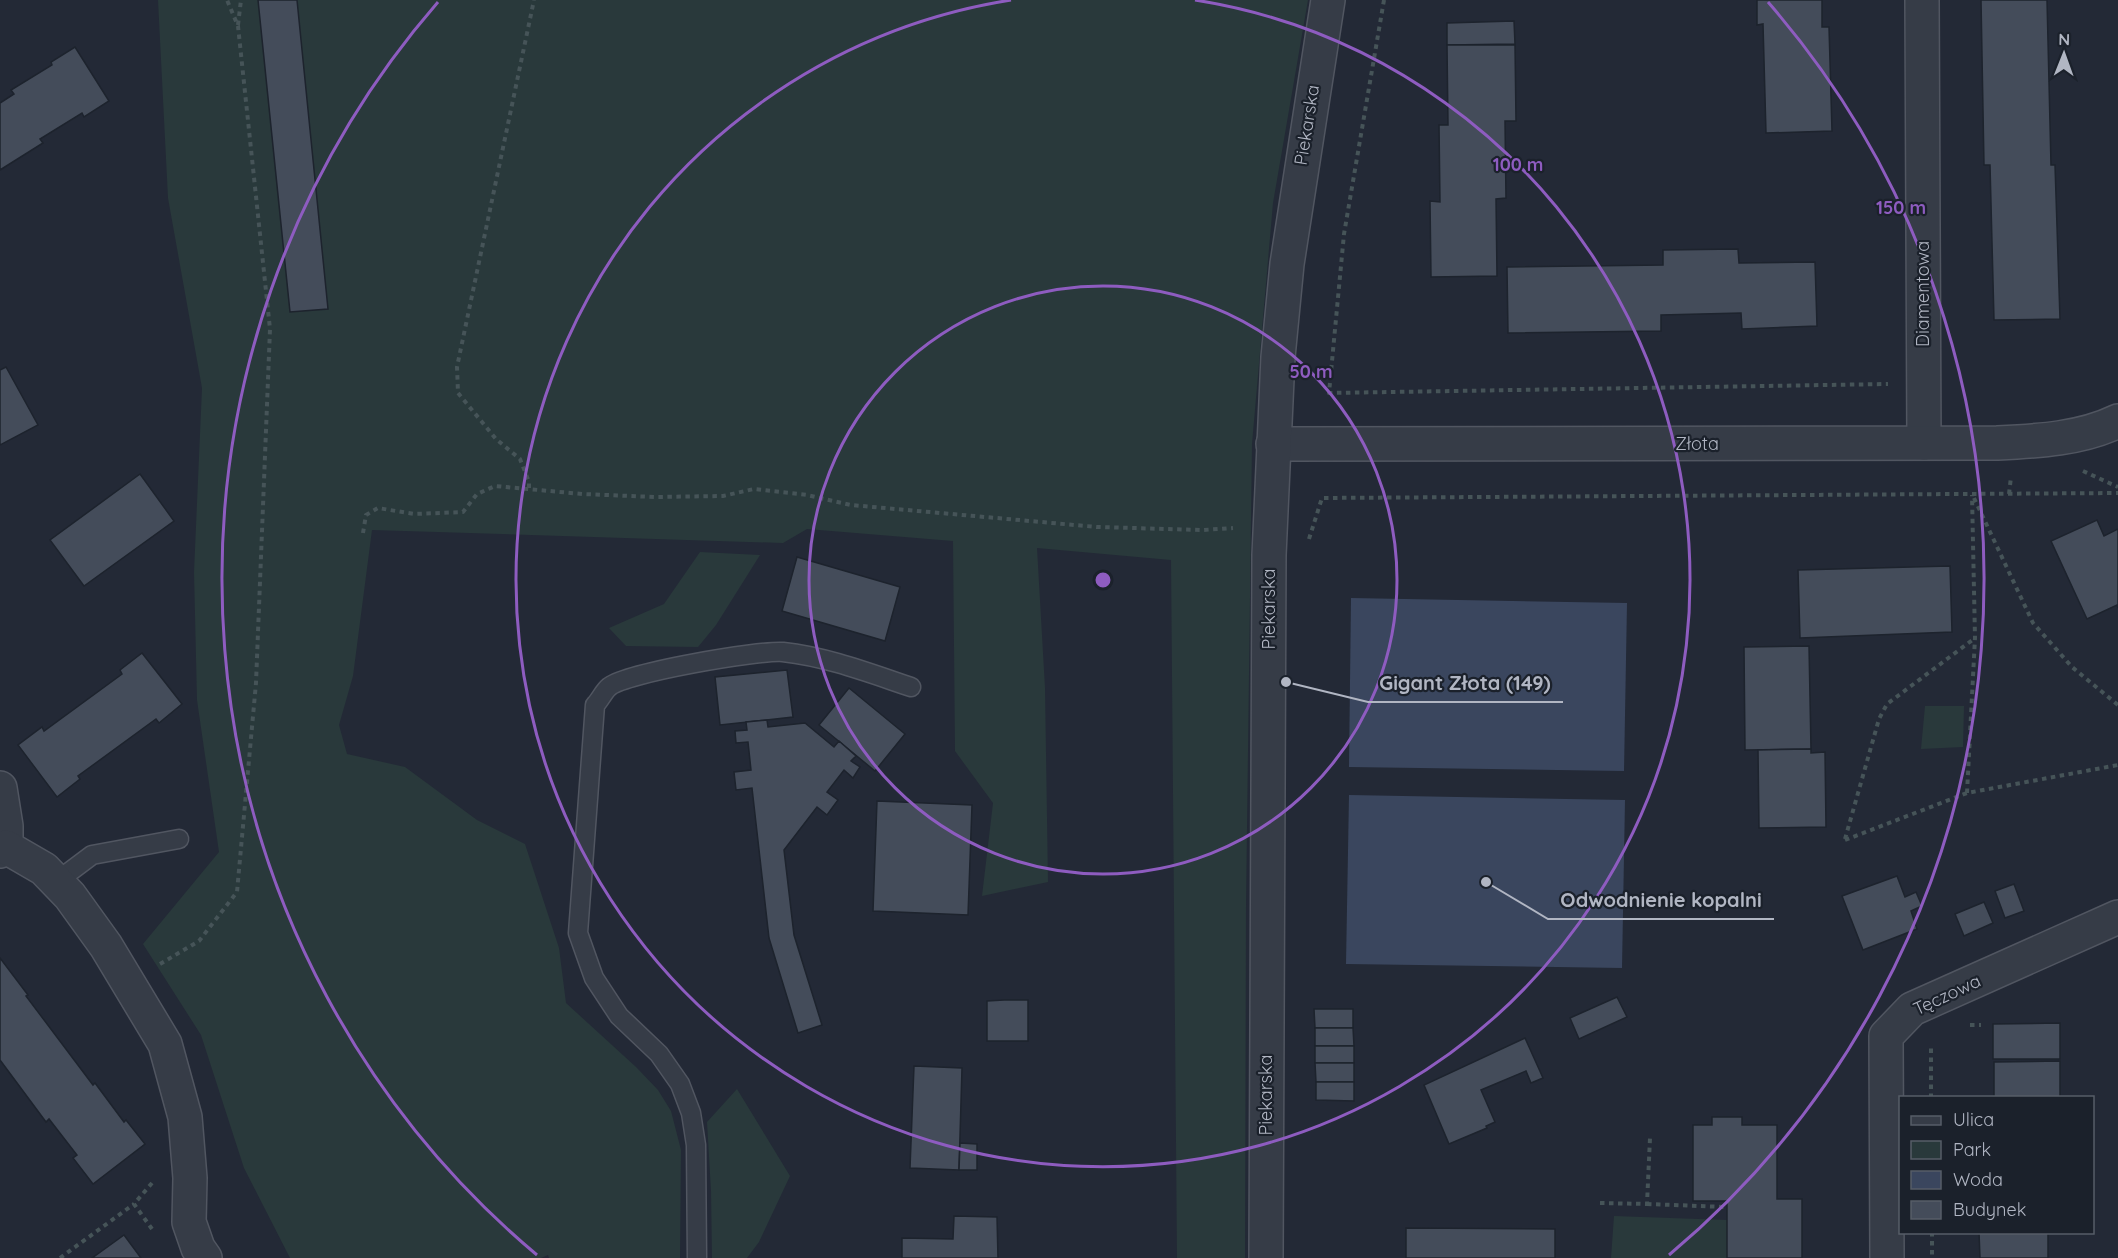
<svg xmlns="http://www.w3.org/2000/svg" width="2118" height="1258" font-family="Quicksand,sans-serif">
	<style>
		.green { fill: #29393b }
		.water { fill: #3a465e }
		.building { fill: #444c5a; stroke: #1d232d; stroke-width: 1.5 }
		.lines { fill: none; stroke-linecap: round; stroke-linejoin: round }
		.service-casing { stroke: #515661; stroke-width: 21 }
		.minor-casing { stroke: #515661; stroke-width: 36 }
		.tertiary-casing { stroke: #515661; stroke-width: 36 }
		.path { stroke: #465458; stroke-width: 4; stroke-dasharray: 4.5 4.5; stroke-linecap: butt }
		.service { stroke: #363c47; stroke-width: 18 }
		.minor { stroke: #363c47; stroke-width: 33 }
		.tertiary { stroke: #363c47; stroke-width: 33 }
		.ring { fill: none; stroke: #8e5cc0; stroke-width: 3 }
		.labels { text-anchor: middle; stroke-width: 4.5; stroke-linejoin: round; paint-order: stroke }
		.street-label { font-size: 18px; fill: #b1b6c3; stroke: #1b212b }
		.centre { fill: #8e5cc0; stroke: #1b212b; stroke-width: 3 }
		.ring-label { font-size: 18px; text-anchor: middle; font-weight: bold; fill: #8e5cc0; stroke: #1b212b; stroke-width: 4.5; stroke-linejoin: round; paint-order: stroke }
		.leader { fill: none; stroke: #b1b6c3; stroke-width: 2 }
		.callout-dot { fill: #b1b6c3; stroke: #1b212b; stroke-width: 2 }
		.callout-label { font-size: 20px; text-anchor: middle; font-weight: bold; fill: #b1b6c3; stroke: #1b212b; stroke-width: 4.5; stroke-linejoin: round; paint-order: stroke }
	</style>
	<rect width="100%" height="100%" fill="#232936"/>
	<g class="green">
		<polygon points="158,0 1308,0 1273,203 1252,444 1246,906 1245,1258 1177,1258 1171,560 1037,548 1045,688 1048,882 982,896 993,803 955,751 953,541 807,529 783,543 372,530 353,676 339,725 347,754 405,767 477,820 525,844 559,948 566,1003 636,1067 658,1090 671,1111 681,1150 680,1258 549,1258 548,1255 541,1258 290,1258 244,1168 201,1035 143,944 219,852 197,700 194,572 202,388 168,198"/>
		<polygon points="700,552 760,555 716,625 698,647 626,646 609,628 664,604"/>
		<polygon points="1925,706 1964,706 1963,747 1921,749"/>
		<polygon points="737,1089 790,1176 759,1242 747,1258 712,1258 711,1191 707,1122"/>
		<polygon points="1614,1216 1727,1220 1727,1258 1611,1258"/>
	</g>
	<g class="water">
		<polygon points="1351,598 1627,603 1624,771 1349,767"/>
		<polygon points="1349,795 1625,800 1622,968 1346,964"/>
	</g>
	<g class="building">
		<polygon points="258,0 297,0 328,309 290,312"/>
		<polygon points="1757,0 1822,0 1822,27 1829,27 1832,131 1766,133 1763,24 1757,25"/>
		<polygon points="1981,0 2047,0 2051,165 2055,165 2060,319 1994,320 1990,165 1984,165"/>
		<polygon points="1514,21 1515,44 1447,45 1447,23"/>
		<polygon points="1447,45 1515,45 1516,121 1505,121 1506,198 1496,199 1497,276 1431,277 1430,201 1440,202 1439,125 1448,125"/>
		<polygon points="75,47 109,101 84,117 82,113 40,139 43,143 0,170 0,103 14,94 11,90 52,65 51,62"/>
		<polygon points="1738,249 1739,263 1815,262 1817,326 1742,329 1741,313 1661,315 1661,331 1508,333 1507,267 1663,265 1663,250"/>
		<polygon points="6,367 38,425 0,445 0,370"/>
		<polygon points="140,474 174,521 84,586 50,540"/>
		<polygon points="2097,520 2104,536 2118,529 2118,608 2117,605 2087,619 2051,541"/>
		<polygon points="797,557 900,587 885,641 782,611"/>
		<polygon points="1950,566 1952,632 1800,638 1798,570"/>
		<polygon points="1809,646 1811,749 1745,750 1744,647"/>
		<polygon points="142,653 182,704 159,723 156,719 78,776 80,779 57,797 18,745 42,727 44,731 122,674 120,670"/>
		<polygon points="787,670 793,717 720,725 715,677"/>
		<polygon points="849,688 905,734 875,771 819,725"/>
		<polygon points="767,720 768,727 805,723 834,747 839,741 856,756 851,761 860,767 853,778 844,770 827,792 838,800 827,815 817,807 784,850 794,935 822,1025 798,1033 769,938 752,788 736,790 734,772 751,770 748,742 736,743 735,731 747,730 746,722"/>
		<polygon points="1811,749 1811,753 1825,752 1826,827 1759,828 1758,750"/>
		<polygon points="877,801 972,805 968,915 873,911"/>
		<polygon points="1897,876 1905,897 1916,892 1922,906 1911,911 1917,929 1863,950 1842,896"/>
		<polygon points="2014,884 2024,911 2005,918 1995,891"/>
		<polygon points="1984,902 1993,923 1964,936 1955,914"/>
		<polygon points="0,958 28,995 26,996 93,1085 95,1083 124,1122 126,1120 145,1144 93,1184 73,1158 77,1155 49,1119 46,1122 0,1060"/>
		<polygon points="1617,997 1627,1017 1579,1039 1570,1018"/>
		<polygon points="1004,1000 1028,1000 1028,1041 987,1041 987,1001"/>
		<polygon points="1314,1009 1353,1009 1353,1028 1315,1028"/>
		<polygon points="2060,1023 2060,1059 1993,1059 1993,1024"/>
		<polygon points="1315,1028 1353,1028 1354,1046 1315,1046"/>
		<polygon points="1525,1038 1543,1078 1531,1083 1526,1071 1481,1090 1495,1122 1486,1126 1487,1128 1449,1144 1424,1085"/>
		<rect x="1315" y="1046" width="39" height="17"/>
		<polygon points="2060,1061 2060,1098 1994,1098 1994,1062"/>
		<polygon points="1315,1063 1354,1063 1354,1082 1316,1082"/>
		<polygon points="914,1066 962,1068 959,1170 910,1168"/>
		<polygon points="1316,1082 1354,1082 1354,1101 1316,1100"/>
		<polygon points="1712,1117 1742,1117 1742,1125 1777,1125 1777,1199 1802,1199 1802,1258 1727,1258 1727,1201 1693,1201 1693,1125 1712,1125"/>
		<polygon points="960,1143 977,1144 977,1170 959,1170"/>
		<polygon points="954,1216 997,1217 998,1258 902,1258 902,1238 953,1239"/>
		<polygon points="1406,1228 1555,1229 1555,1258 1406,1258"/>
		<polygon points="1979,1232 2048,1232 2048,1258 1980,1258"/>
		<polygon points="124,1235 141,1258 92,1258"/>
	</g>
	<g class="lines">
		<g class="service-casing">
			<g id="service">
				<polyline points="56,882 92,855 179,839"/>
				<path d="M697,1258l-1,-113 -5,-32 -11,-29 -21,-30 -40,-38 -25,-38 -16,-45 17,-228c5,-5 9,-14 14,-18 15,-14 151,-37 174,-35 45,5 86,21 128,35"/>
			</g>
		</g>
		<g class="minor-casing">
			<g id="minor">
				<polyline points="1922,0 1924,443"/>
				<path d="M1273,444l724,-1c41,-2 84,-4 121,-22"/>
				<polyline points="0,788 6,826 6,847 0,851"/>
				<polyline points="6,847 44,869 70,896 106,946 165,1044 185,1117 190,1178 189,1222 198,1248 205,1258"/>
				<polyline points="1887,1258 1886,1036 1912,1009 2118,917"/>
			</g>
		</g>
		<g class="tertiary-casing">
			<polyline id="tertiary" points="1266,1258 1269,555 1278,357 1287,264 1328,0"/>
		</g>
		<g class="path">
			<polyline points="1384,0 1344,234 1329,393 1888,384"/>
			<polyline points="238,25 241,0"/>
			<polyline points="2083,471 2118,487"/>
			<polyline points="529,488 529,482 520,459 496,439 458,393 457,367 534,0"/>
			<polyline points="2009,494 2011,477"/>
			<polyline points="1974,498 2033,623 2072,667 2118,705"/>
			<polyline points="363,533 366,515 378,508 414,514 463,512 477,494 495,486 582,494 655,497 723,496 754,489 807,495 851,505 1097,527 1203,530 1233,528"/>
			<polyline points="1309,539 1322,498 2118,493"/>
			<polyline points="1967,793 1975,638 1972,495"/>
			<polyline points="1845,839 1879,719 1887,704 1975,638"/>
			<polyline points="1845,840 1967,793 2118,765"/>
			<polyline points="160,964 199,941 237,892 256,683 270,329 238,26 227,0"/>
			<polyline points="1970,1025 1981,1025"/>
			<polyline points="1931,1098 1931,1044"/>
			<polyline points="152,1183 134,1204 152,1229"/>
			<polyline points="1600,1203 1647,1204 1650,1138"/>
			<polyline points="1647,1204 1726,1207"/>
			<polyline points="1932,1232 1932,1258"/>
			<polyline points="60,1258 134,1204"/>
		</g>
		<use href="#service" class="service"/>
		<use href="#minor" class="minor"/>
		<use href="#tertiary" class="tertiary"/>
	</g>
	<g class="ring">
		<circle cx="1103" cy="580" r="294"/>
		<path d="M1195 0A587 587 0 1 1 1011 0"/>
		<path d="M537 1255A881 881 0 0 1 438 2M1768 2A881 881 0 0 1 1669 1255"/>
	</g>
	<g class="labels">
		<g class="street-label">
			<text transform="translate(1307 125) rotate(-81)" y="6">Piekarska</text>
			<text transform="translate(1923 294) rotate(-90)" y="6">Diamentowa</text>
			<text x="1697" y="450">Złota</text>
			<text transform="translate(1269 609) rotate(-90)" y="6">Piekarska</text>
			<text transform="translate(1947 995) rotate(-25)" y="6">Tęczowa</text>
			<text transform="translate(1266 1095) rotate(-90)" y="6">Piekarska</text>
		</g>
	</g>
	<circle cx="1103" cy="580" r="9" class="centre"/>
	<g class="ring-label">
		<text x="1518" y="171">100 m</text>
		<text x="1901" y="214">150 m</text>
		<text x="1311" y="378">50 m</text>
	</g>
	<path class="leader" d="M1286 682L1368 702H1563M1486 882L1548 919H1774"/>
	<g class="callout-dot">
		<circle cx="1286" cy="682" r="6"/>
		<circle cx="1486" cy="882" r="6"/>
	</g>
	<g class="callout-label">
		<text x="1465" y="690">Gigant Złota (149)</text>
		<text x="1661" y="907">Odwodnienie kopalni</text>
	</g>
	<rect x="1899" y="1096" width="195" height="138" fill="#1b212b" stroke="#575d68" stroke-width="1.5"/>
	<rect x="1911" y="1116" width="30" height="9" fill="#363c47" stroke="#575d68" stroke-width="1.5"/>
	<text x="1953" y="1126" font-size="18" fill="#b1b6c3">Ulica</text>
	<rect x="1911" y="1141" width="30" height="18" fill="#29393b" stroke="#575d68" stroke-width="1.5"/>
	<text x="1953" y="1156" font-size="18" fill="#b1b6c3">Park</text>
	<rect x="1911" y="1171" width="30" height="18" fill="#3a465e" stroke="#575d68" stroke-width="1.5"/>
	<text x="1953" y="1186" font-size="18" fill="#b1b6c3">Woda</text>
	<rect x="1911" y="1201" width="30" height="18" fill="#444c5a" stroke="#575d68" stroke-width="1.5"/>
	<text x="1953" y="1216" font-size="18" fill="#b1b6c3">Budynek</text>
	<g transform="translate(2064 54) rotate(1)" stroke="#1b212b" stroke-width="4.5" paint-order="stroke">
	<path d="M0-4.5L10 22L0 15L-10 22Z" fill="#b1b6c3"/>
	<text y="-9" font-size="16" font-weight="bold" text-anchor="middle" fill="#b1b6c3">N</text>
	</g>
</svg>
